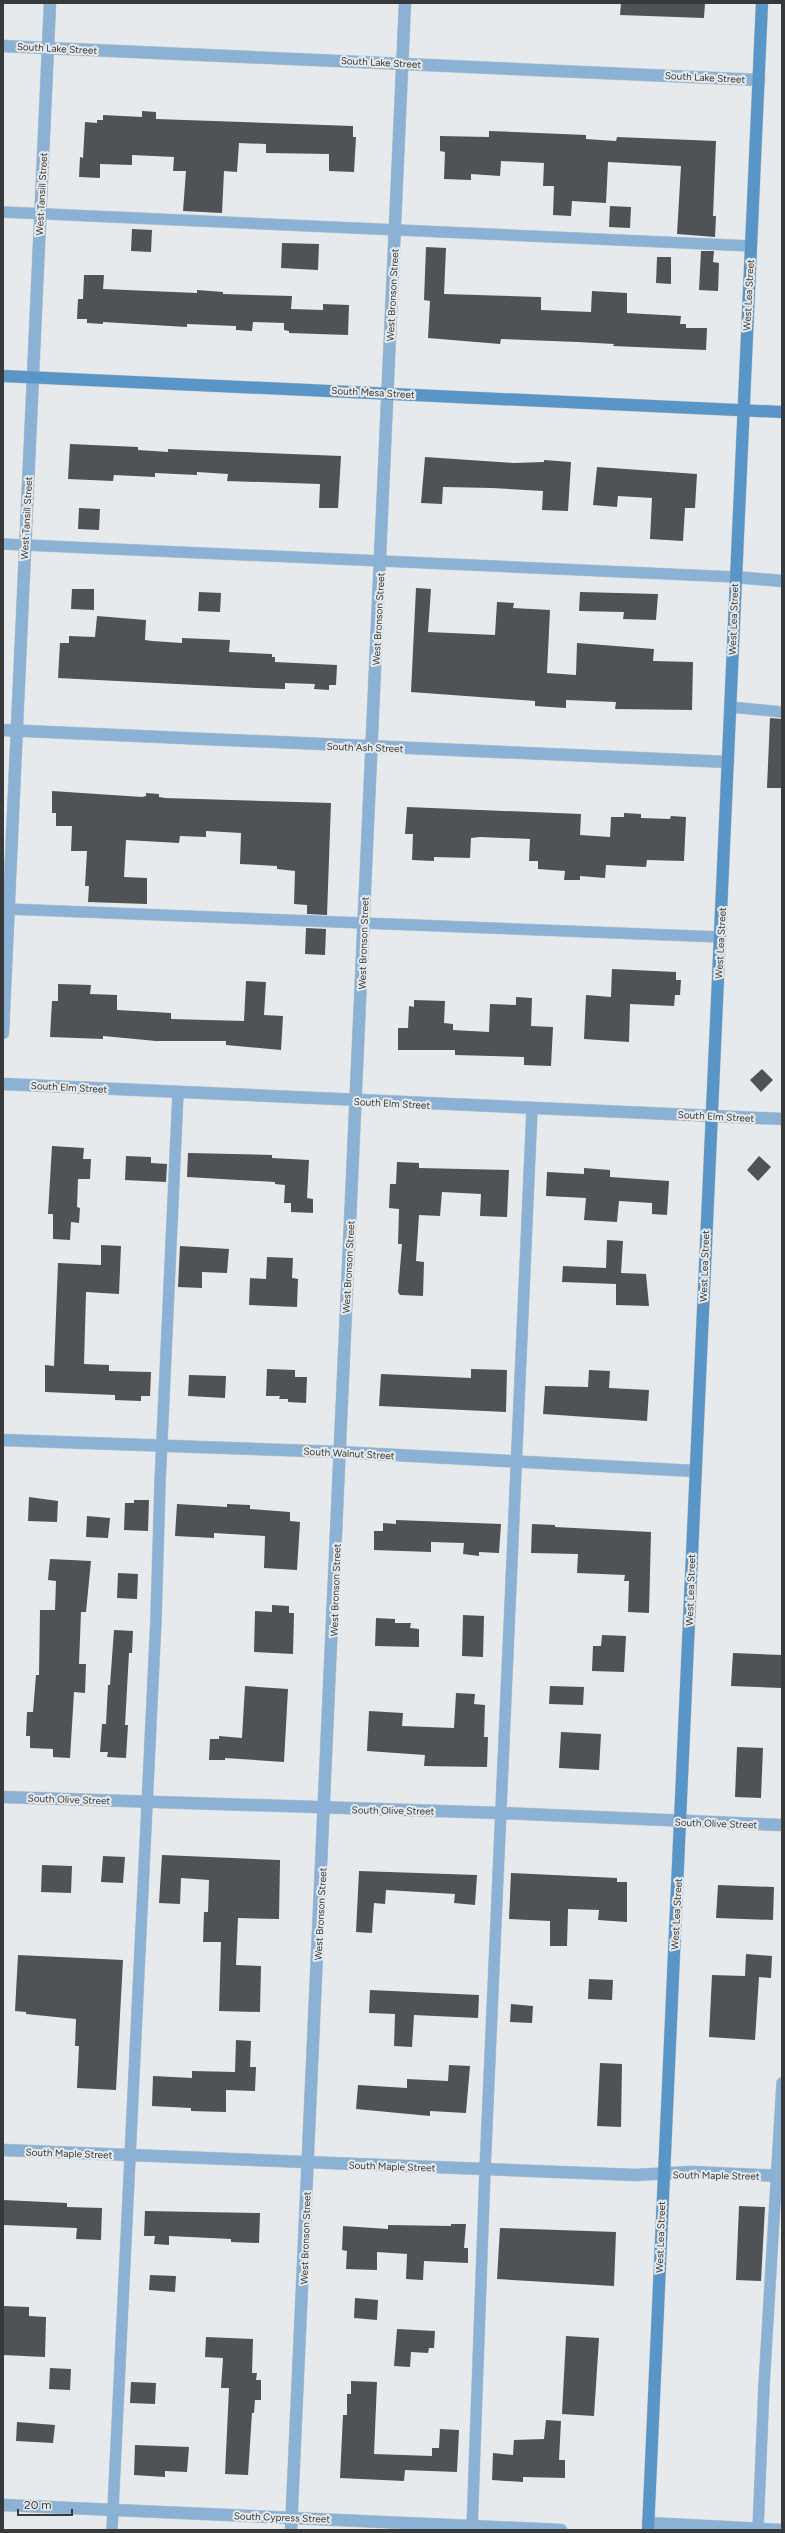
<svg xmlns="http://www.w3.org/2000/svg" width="785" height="2533" font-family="Figtree,sans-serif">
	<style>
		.building { fill: #4f5355 }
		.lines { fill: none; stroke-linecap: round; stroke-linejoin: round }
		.lane-casing { stroke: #c3c7c9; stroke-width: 12 }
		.street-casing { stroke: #c3c7c9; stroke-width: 13 }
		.secondary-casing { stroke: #c3c7c9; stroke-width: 13 }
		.lane { stroke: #8bb2d4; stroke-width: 11 }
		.street { stroke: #8bb2d4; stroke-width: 12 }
		.secondary { stroke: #5996c7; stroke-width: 12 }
		.labels { text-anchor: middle; stroke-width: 4; stroke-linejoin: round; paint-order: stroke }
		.street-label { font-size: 10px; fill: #37393a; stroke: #e6eaed }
	</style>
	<rect width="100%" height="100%" fill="#e6eaed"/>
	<g class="building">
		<polygon points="621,3 705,3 704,18 620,15"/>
		<polygon points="142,111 156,112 156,119 353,126 353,137 356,137 354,172 329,171 329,154 266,153 266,144 239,143 237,172 224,171 222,213 183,211 186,171 173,171 174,157 132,155 132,165 100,164 100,178 79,177 80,157 83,158 85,122 97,123 97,120 103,120 103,115 142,117"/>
		<polygon points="489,131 586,135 586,139 616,141 617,137 716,141 713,216 716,216 715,237 677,234 681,166 608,162 606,203 572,201 571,216 553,215 554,186 543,186 544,163 501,161 500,176 471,174 471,180 444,179 445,152 440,151 440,136 489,137"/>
		<polygon points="610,206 631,207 630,228 609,227"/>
		<polygon points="132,229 152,230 151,252 131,251"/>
		<polygon points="282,243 319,244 318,270 281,268"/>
		<polygon points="426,247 446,248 444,294 541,297 541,310 591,312 592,291 627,293 627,313 681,316 680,324 686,324 686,328 707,328 706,350 613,346 614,344 577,342 501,339 500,344 428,338 430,301 424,300"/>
		<polygon points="701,251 714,251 713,262 719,263 718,291 699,290"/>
		<polygon points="657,257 671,257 671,284 656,283"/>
		<polygon points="84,275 104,275 103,289 197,293 197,290 223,292 223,294 292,296 291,309 323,310 323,304 349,305 348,335 289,333 289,331 284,330 284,323 253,322 252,331 236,330 236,326 187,324 187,327 103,322 103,324 87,323 87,319 77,319 78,299 83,299"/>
		<polygon points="70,444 138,447 138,450 168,452 168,449 341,456 338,508 319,508 320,484 227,481 228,474 197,472 197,475 155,473 155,477 114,475 113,481 68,479"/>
		<polygon points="425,457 514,463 544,462 544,460 571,462 568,511 542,510 543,491 492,488 443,487 442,504 421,503"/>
		<polygon points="597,467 697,474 695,508 685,508 683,541 650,539 652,498 618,496 617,507 593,505"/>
		<polygon points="79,508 100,509 99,530 78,529"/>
		<polygon points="416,588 431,589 428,632 495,635 497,602 514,603 513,608 550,610 547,673 576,675 577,643 654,649 653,661 693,662 692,710 615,709 616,702 566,700 566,708 535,706 535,701 411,692"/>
		<polygon points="72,589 94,589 94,610 71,609"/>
		<polygon points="199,592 221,593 220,612 198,611"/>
		<polygon points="580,592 658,594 656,620 623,619 624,612 579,611"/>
		<polygon points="97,616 146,620 145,640 152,641 182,643 182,638 230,640 229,652 272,654 272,657 275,657 275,662 337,665 336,685 329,685 329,690 314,689 315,684 285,683 285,689 256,688 58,678 60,643 69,643 69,636 95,637"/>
		<polygon points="770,718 782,719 782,788 767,788"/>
		<polygon points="52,791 142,797 146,796 146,793 159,794 159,797 165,798 331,803 327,915 307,914 307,905 294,904 295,871 277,869 277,866 240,864 241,833 206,831 206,837 180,836 179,843 126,840 124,877 147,878 147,904 88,902 89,886 85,886 87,851 71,851 72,826 56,826 56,813 52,813"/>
		<polygon points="407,807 581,814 580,835 610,837 611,817 624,817 624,813 641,814 641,818 670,819 671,816 686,817 684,861 647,860 646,867 606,865 605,878 580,876 580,880 564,880 565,871 538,869 538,861 529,861 530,839 480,837 471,838 470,858 434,857 434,861 412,860 413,834 405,834"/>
		<polygon points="306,928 326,929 325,955 305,954"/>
		<polygon points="612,969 676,972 676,980 681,980 680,995 675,995 674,1006 630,1004 629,1042 584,1039 586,995 611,997"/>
		<polygon points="246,981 266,982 264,1015 283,1016 281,1050 226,1045 226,1041 156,1041 103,1036 103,1039 50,1037 52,1001 58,1001 58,984 91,985 90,994 117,995 117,1010 171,1013 171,1019 244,1021"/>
		<polygon points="516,997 532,998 531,1026 553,1027 551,1066 524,1065 524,1057 455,1055 455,1050 398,1050 398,1028 408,1028 409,1006 414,1007 414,1000 445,1001 444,1023 453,1024 453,1030 489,1032 490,1004 516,1005"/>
		<polygon points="762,1069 773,1080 761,1092 750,1080"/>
		<polygon points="52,1146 84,1148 83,1159 91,1159 90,1179 78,1179 77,1207 80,1208 79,1223 71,1222 70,1240 53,1239 53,1214 48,1214"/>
		<polygon points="188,1153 272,1155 272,1158 309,1160 307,1198 313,1199 313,1213 291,1212 291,1203 284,1203 285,1185 275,1184 275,1182 187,1177"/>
		<polygon points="126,1156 151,1157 151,1163 167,1164 166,1182 125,1180"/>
		<polygon points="759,1156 771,1167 758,1181 747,1170"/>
		<polygon points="397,1162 419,1163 419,1168 509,1170 507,1217 480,1216 481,1194 442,1192 440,1216 419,1215 416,1261 424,1262 423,1296 400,1295 398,1292 402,1244 398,1244 399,1209 389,1208 390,1184 396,1184"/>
		<polygon points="584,1168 610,1170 610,1177 669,1181 667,1215 652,1214 652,1203 619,1201 617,1222 584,1220 586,1198 546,1196 547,1172 584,1174"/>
		<polygon points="607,1240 623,1241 621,1273 646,1274 649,1306 616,1305 616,1284 562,1282 563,1266 606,1268"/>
		<polygon points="101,1245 121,1246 119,1294 86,1292 84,1364 109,1365 109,1371 151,1372 150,1396 141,1396 141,1401 115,1400 115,1395 45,1392 45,1365 54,1366 58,1263 101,1265"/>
		<polygon points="180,1246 229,1249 227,1273 202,1272 202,1288 178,1287"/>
		<polygon points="267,1257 293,1258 292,1278 298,1279 297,1307 249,1305 250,1278 266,1279"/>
		<polygon points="267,1369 295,1370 295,1377 307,1377 306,1403 288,1402 288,1399 279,1399 280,1396 266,1396"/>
		<polygon points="471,1369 507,1370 506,1412 379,1406 381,1374 471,1378"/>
		<polygon points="589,1370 610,1371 609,1388 649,1390 647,1421 543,1414 545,1386 588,1387"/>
		<polygon points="189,1375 226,1376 225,1398 188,1396"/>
		<polygon points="29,1497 58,1501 57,1522 28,1521"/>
		<polygon points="134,1500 149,1500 148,1531 124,1530 125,1503 134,1503"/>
		<polygon points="177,1504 227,1507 227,1504 250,1505 250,1509 290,1512 290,1521 300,1522 297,1570 264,1568 265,1536 214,1533 214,1538 175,1536"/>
		<polygon points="87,1516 110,1518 108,1538 86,1537"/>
		<polygon points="396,1520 501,1524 499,1553 479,1552 479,1556 463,1554 464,1543 431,1542 431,1552 374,1550 374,1531 383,1531 383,1523 396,1524"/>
		<polygon points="532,1524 555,1525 555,1527 651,1532 649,1613 628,1612 629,1581 624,1581 625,1575 577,1573 578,1554 531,1553"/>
		<polygon points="50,1559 91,1561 86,1612 81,1612 79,1664 86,1664 85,1693 74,1692 70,1758 53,1757 53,1749 30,1748 30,1736 26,1736 27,1712 33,1712 36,1675 39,1675 40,1610 55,1610 56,1581 48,1580"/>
		<polygon points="118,1573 138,1574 137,1599 117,1598"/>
		<polygon points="272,1605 289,1606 289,1613 294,1613 293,1654 254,1652 255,1611 272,1612"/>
		<polygon points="463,1615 484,1616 483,1657 462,1656"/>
		<polygon points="376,1618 395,1619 395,1623 411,1623 410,1628 419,1629 419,1647 375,1646"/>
		<polygon points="114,1630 133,1631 132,1653 129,1653 125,1725 128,1725 126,1758 107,1757 108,1752 100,1752 102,1724 106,1724 108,1685 110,1685"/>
		<polygon points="602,1635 626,1636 624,1672 592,1671 593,1646 601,1646"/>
		<polygon points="733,1653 782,1655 781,1688 731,1686"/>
		<polygon points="245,1686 288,1689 284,1762 225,1758 225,1760 209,1760 210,1739 219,1739 219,1736 242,1738"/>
		<polygon points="550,1686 584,1687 583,1705 549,1704"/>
		<polygon points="456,1693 475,1694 474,1704 485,1705 484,1737 488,1737 487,1767 424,1766 425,1755 367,1751 369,1711 403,1713 402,1726 454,1728"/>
		<polygon points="561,1732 601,1734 599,1770 559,1768"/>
		<polygon points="737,1747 763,1748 761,1798 735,1797"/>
		<polygon points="162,1855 280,1860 279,1919 238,1918 236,1965 261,1966 260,2012 219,2011 221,1942 203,1942 204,1912 208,1912 209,1880 181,1878 180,1904 159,1903"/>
		<polygon points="103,1856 125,1857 123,1883 101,1882"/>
		<polygon points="42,1865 72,1866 71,1893 41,1892"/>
		<polygon points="359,1871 477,1875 475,1905 454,1903 455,1894 386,1890 385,1904 374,1903 372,1933 356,1932"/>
		<polygon points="511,1873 617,1878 617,1882 627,1882 627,1922 598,1920 599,1910 568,1909 567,1946 550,1946 550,1921 509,1919"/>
		<polygon points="718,1885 774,1887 773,1920 716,1918"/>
		<polygon points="746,1954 772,1956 771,1978 759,1977 755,2040 709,2037 712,1975 745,1976"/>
		<polygon points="18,1955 123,1960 116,2090 77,2088 79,2046 75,2046 76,2019 26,2014 26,2012 15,2011"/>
		<polygon points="589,1979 613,1980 612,2000 588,1999"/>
		<polygon points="370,1990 479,1995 478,2018 414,2015 412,2047 394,2046 395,2014 369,2013"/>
		<polygon points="511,2004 533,2006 532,2023 510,2022"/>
		<polygon points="236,2040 251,2041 250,2067 256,2067 255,2091 226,2090 226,2112 191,2111 191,2108 152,2106 153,2076 192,2078 192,2071 235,2072"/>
		<polygon points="600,2063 622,2064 621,2127 597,2126"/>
		<polygon points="449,2065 470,2066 466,2113 430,2111 430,2116 356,2109 358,2085 407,2088 407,2079 448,2081"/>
		<polygon points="3,2200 67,2203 67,2207 102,2208 101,2240 76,2239 77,2228 3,2225"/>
		<polygon points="739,2206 765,2207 761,2281 736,2280"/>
		<polygon points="145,2211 260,2213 259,2243 231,2242 231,2239 169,2236 169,2245 154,2244 155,2236 144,2236"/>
		<polygon points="451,2224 466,2224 464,2248 468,2248 468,2263 424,2261 423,2280 406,2279 407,2254 377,2252 377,2270 346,2269 347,2251 342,2250 343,2226 388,2229 388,2225 451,2226"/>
		<polygon points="500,2228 616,2232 614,2286 497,2279"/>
		<polygon points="150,2275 176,2276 175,2292 149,2290"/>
		<polygon points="355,2298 378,2300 377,2320 354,2318"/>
		<polygon points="3,2306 29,2307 29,2316 46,2317 45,2357 3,2355"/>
		<polygon points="397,2329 435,2331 434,2348 429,2348 428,2353 411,2352 410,2367 394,2366"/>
		<polygon points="566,2336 599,2338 594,2416 562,2414"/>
		<polygon points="206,2337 253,2339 252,2373 257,2373 256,2380 261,2380 261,2400 255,2400 254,2413 252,2413 248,2475 225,2474 229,2388 221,2388 223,2358 205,2357"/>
		<polygon points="50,2368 71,2369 70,2390 49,2389"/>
		<polygon points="351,2381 377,2382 374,2454 432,2456 432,2448 439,2448 440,2429 459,2430 457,2472 405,2470 404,2481 340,2478 343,2415 347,2415 347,2394 351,2394"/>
		<polygon points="131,2382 156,2383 155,2404 130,2403"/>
		<polygon points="546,2420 561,2421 559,2460 565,2460 565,2478 523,2477 523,2482 492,2480 493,2453 513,2455 514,2440 544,2439"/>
		<polygon points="17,2422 55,2425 53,2443 16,2441"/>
		<polygon points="135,2445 189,2447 187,2472 165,2471 165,2477 134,2475"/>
	</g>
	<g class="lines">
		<g class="lane-casing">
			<g id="lane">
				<polyline points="3,212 751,246"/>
				<polyline points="3,544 735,577"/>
				<polyline points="730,707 782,712"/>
				<polyline points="8,909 720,937"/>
				<polyline points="758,2529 764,2386 782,2083"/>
				<polyline points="112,2530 156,1619 160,1483 178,1093"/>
				<polyline points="472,2530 485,2170 532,1109"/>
			</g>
		</g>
		<g class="street-casing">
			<g id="street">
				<polyline points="3,46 759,80"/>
				<polyline points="735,577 782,581"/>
				<polyline points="3,730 728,762"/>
				<polyline points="3,1033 50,3"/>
				<polyline points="3,1084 782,1119"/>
				<polyline points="3,1440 339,1452 695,1471"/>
				<polyline points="3,1797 501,1813 782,1825"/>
				<polyline points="3,2150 635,2175 691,2172 782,2176"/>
				<polyline points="3,2505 561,2530"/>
				<polyline points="648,2523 781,2530"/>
				<polyline points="291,2530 405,3"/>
			</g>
		</g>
		<g class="secondary-casing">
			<g id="secondary">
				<polyline points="3,376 782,412"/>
				<polyline points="648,2530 762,3"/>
			</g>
		</g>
		<use href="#lane" class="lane"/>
		<use href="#street" class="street"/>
		<use href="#secondary" class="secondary"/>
	</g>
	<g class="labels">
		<g class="street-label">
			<text transform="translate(57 48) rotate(3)" y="4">South Lake Street</text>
			<text transform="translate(381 62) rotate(3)" y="4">South Lake Street</text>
			<text transform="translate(705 77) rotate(3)" y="4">South Lake Street</text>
			<text transform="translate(41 194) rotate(-87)" y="4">West Tansill Street</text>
			<text transform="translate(392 295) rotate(-87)" y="4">West Bronson Street</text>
			<text transform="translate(748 295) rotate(-87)" y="4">West Lea Street</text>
			<text transform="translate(373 392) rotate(3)" y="4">South Mesa Street</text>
			<text transform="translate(26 518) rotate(-87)" y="4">West Tansill Street</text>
			<text transform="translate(378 619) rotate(-87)" y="4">West Bronson Street</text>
			<text transform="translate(733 619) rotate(-88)" y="4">West Lea Street</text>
			<text transform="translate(365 747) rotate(2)" y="4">South Ash Street</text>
			<text transform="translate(363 943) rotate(-88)" y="4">West Bronson Street</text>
			<text transform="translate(720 943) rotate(-87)" y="4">West Lea Street</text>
			<text transform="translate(69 1087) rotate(3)" y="4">South Elm Street</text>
			<text transform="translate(392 1103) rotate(3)" y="4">South Elm Street</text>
			<text transform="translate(716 1116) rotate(3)" y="4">South Elm Street</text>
			<text transform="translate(704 1266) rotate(-88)" y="4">West Lea Street</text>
			<text transform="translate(348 1267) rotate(-87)" y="4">West Bronson Street</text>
			<text transform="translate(349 1453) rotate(3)" y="4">South Walnut Street</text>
			<text transform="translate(335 1590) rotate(-88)" y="4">West Bronson Street</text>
			<text transform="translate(690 1590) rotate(-88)" y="4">West Lea Street</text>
			<text transform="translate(69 1799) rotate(2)" y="4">South Olive Street</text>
			<text transform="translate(393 1810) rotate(1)" y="4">South Olive Street</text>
			<text transform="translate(716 1823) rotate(2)" y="4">South Olive Street</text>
			<text transform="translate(320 1914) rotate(-87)" y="4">West Bronson Street</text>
			<text transform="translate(676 1914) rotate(-87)" y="4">West Lea Street</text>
			<text transform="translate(69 2153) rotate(2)" y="4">South Maple Street</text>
			<text transform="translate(392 2166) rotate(2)" y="4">South Maple Street</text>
			<text transform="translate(716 2175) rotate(1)" y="4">South Maple Street</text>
			<text transform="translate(660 2237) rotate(-88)" y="4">West Lea Street</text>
			<text transform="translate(305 2238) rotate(-88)" y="4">West Bronson Street</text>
			<text transform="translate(282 2517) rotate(2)" y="4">South Cypress Street</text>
		</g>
	</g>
	<rect width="785" height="2533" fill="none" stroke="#37393a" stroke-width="8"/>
	<path d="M18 2509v6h54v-6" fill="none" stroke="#37393a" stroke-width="2"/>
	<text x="24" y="2509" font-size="12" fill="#37393a" stroke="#e6eaed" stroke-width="3" paint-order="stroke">20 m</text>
</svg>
